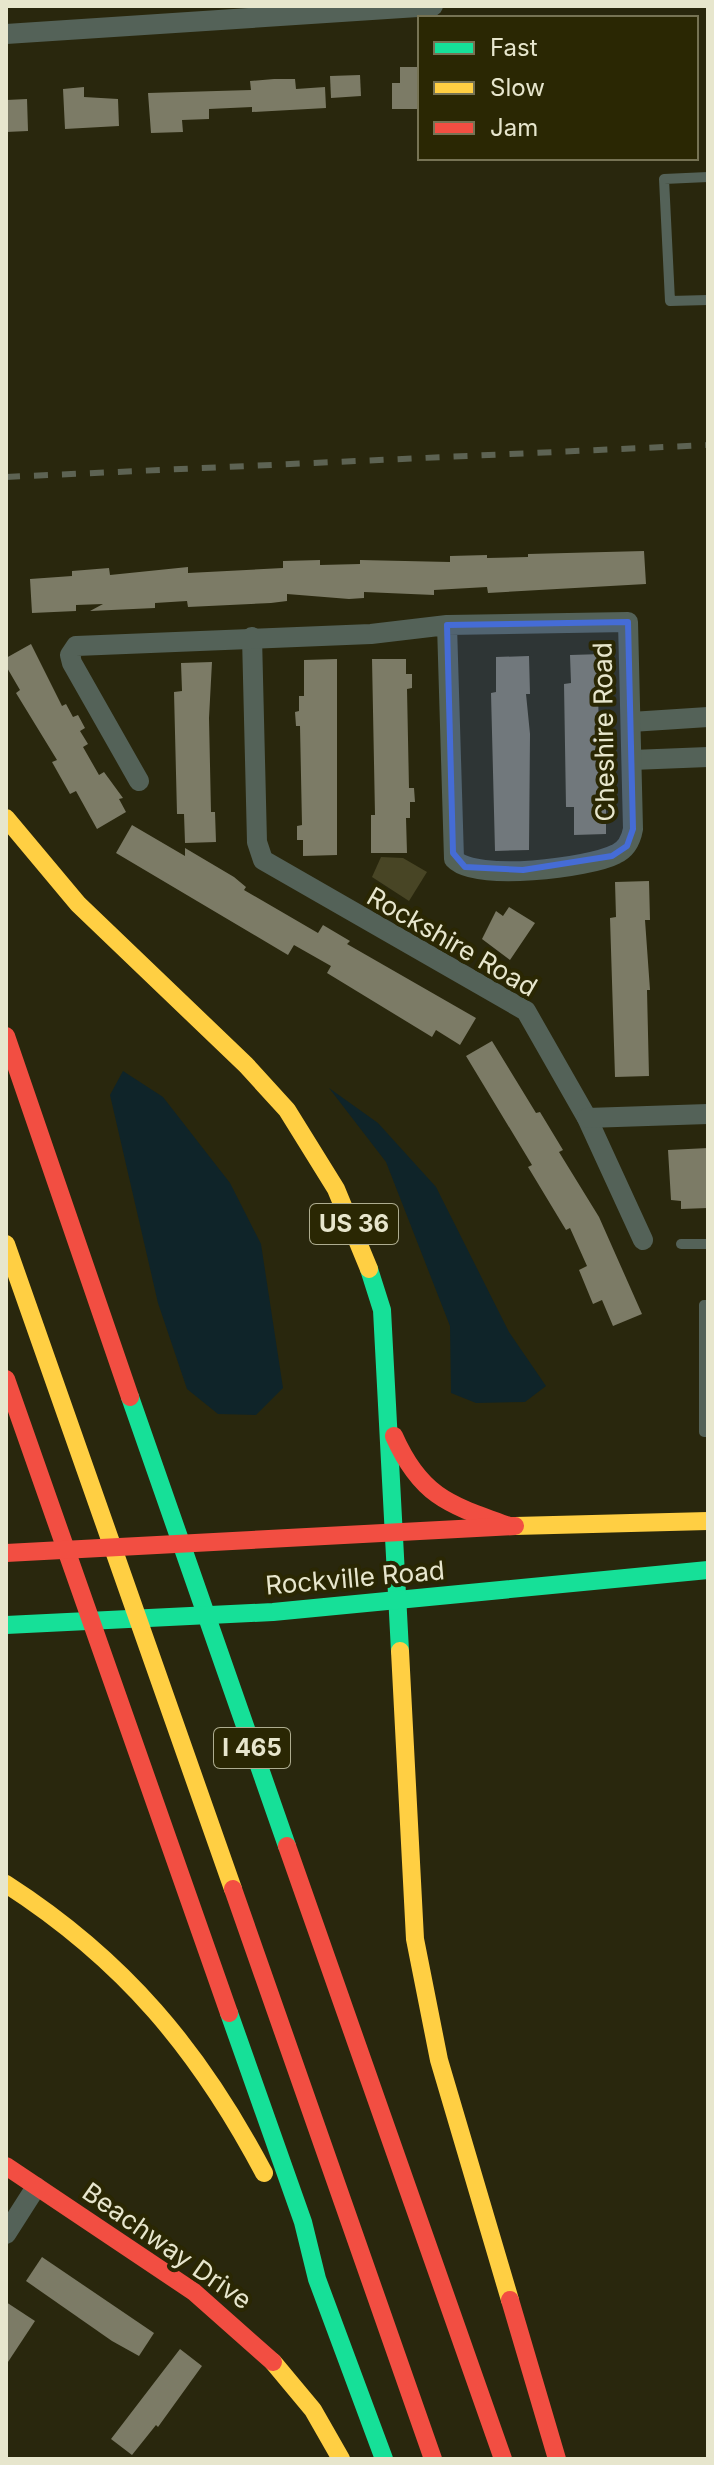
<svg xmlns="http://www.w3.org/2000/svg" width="714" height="2465" font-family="Inter,sans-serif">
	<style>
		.green { fill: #484525 }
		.water { fill: #0f2429 }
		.building { fill: #7c7b66 }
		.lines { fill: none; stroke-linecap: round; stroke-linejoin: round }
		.lane { stroke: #546258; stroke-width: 10 }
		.street { stroke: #546258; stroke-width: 20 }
		.fast { stroke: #16e098; stroke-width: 18 }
		.slow { stroke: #ffcf43; stroke-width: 18 }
		.jam { stroke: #f24e42; stroke-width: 18 }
		.rail { stroke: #5d6353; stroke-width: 6; stroke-dasharray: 14 14; stroke-linecap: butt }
		.marked { fill: #456cd6; fill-opacity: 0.2; stroke: #456cd6; stroke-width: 6; stroke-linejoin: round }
		.labels { text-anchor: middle; stroke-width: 8; stroke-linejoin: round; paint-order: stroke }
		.shield { fill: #2a2703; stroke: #aead90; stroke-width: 2 }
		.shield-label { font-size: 24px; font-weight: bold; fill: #e7e6cd }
		.street-label { font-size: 26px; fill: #e7e6cd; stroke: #2a2703 }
	</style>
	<rect width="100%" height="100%" fill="#29270d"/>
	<polygon class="green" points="381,857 403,858 427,872 409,901 372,877"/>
	<g class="water">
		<polygon points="123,1071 163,1097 230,1183 261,1244 283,1388 256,1415 218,1414 187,1389 158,1303 110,1095"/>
		<polygon points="329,1088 378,1123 436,1187 509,1332 546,1386 525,1402 476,1403 451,1393 450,1326 386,1162"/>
	</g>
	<g class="building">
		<polygon points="400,67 417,67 417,73 420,73 420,109 392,109 392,83 400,83"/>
		<polygon points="360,75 361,96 331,98 330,76"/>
		<polygon points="274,79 295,79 296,89 325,87 326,108 252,112 252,107 209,109 209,119 182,120 183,132 151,133 148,93 251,90 250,81"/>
		<polygon points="84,87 84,97 118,99 119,126 65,129 63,89"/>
		<polygon points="27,99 28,131 6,132 6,100"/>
		<polygon points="644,551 646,584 488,593 487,587 434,590 434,595 364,592 364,598 349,599 287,594 287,601 271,603 188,607 187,601 155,603 155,608 90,611 103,604 76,605 76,611 32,613 30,579 72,576 72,571 109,568 110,575 188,567 188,573 283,568 283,561 320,560 320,565 360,564 360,560 450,562 450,556 487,555 487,558 528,557 528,554"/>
		<polygon points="31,644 62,706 66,704 73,717 78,715 85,728 80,731 88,744 83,747 99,775 104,772 123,798 119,799 126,812 97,829 76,791 70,794 52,762 57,760 16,693 20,690 6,666 6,658"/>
		<polygon points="603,654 604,685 598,685 600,804 606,804 606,834 574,835 574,807 566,807 564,684 571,683 570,655"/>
		<polygon points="529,656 530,694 526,694 530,734 529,850 495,851 491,693 496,692 496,657"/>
		<polygon points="337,659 337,855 303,856 303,840 297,840 297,826 302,825 300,726 296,726 295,712 299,711 299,696 304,696 304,660"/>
		<polygon points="372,659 406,659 406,674 412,674 412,688 407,689 409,788 414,788 415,802 410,802 410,818 406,818 407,853 371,853 371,815 375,815"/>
		<polygon points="212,662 209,718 211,812 215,812 216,842 185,843 184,814 177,814 174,692 182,691 181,663"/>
		<polygon points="132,825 185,856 185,848 234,877 246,887 244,890 318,933 323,925 350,941 347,944 476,1018 460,1045 436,1030 432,1037 327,973 331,966 294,945 288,955 116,853"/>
		<polygon points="649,881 650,920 645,920 650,990 647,990 649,1076 615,1077 610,918 616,917 615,882"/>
		<polygon points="509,907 535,923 510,960 482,939 496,911 503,916"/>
		<polygon points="492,1041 536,1113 540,1112 563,1150 559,1152 599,1217 642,1314 613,1326 602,1300 593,1304 579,1270 587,1266 570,1228 566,1230 528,1167 532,1165 466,1056"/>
		<polygon points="708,1148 708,1208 681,1209 681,1201 671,1200 668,1150"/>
		<polygon points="42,2257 154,2333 139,2356 112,2341 26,2281"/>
		<polygon points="6,2302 35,2321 6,2365"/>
		<polygon points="180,2349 202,2366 158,2427 156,2425 132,2455 111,2439"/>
	</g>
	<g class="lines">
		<g class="lane">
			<polyline points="708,177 664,179 670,301 708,300"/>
			<polyline points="681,1244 708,1244"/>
			<polyline points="708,1305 704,1305 704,1432 708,1432"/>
		</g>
		<g class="street">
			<polyline points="6,34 433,6"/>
			<polyline points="252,637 257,842 263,860 526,1011 587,1118 643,1240"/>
			<polyline points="631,722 708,717"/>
			<polyline points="632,760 708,757"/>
			<path d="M139,781l-67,-118 -2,-8 6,-9 295,-12 76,-9 181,-3 5,207c-2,11 -6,20 -17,25 -27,14 -141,28 -162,5l-7,-234"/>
			<polyline points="587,1118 708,1114"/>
			<polyline points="6,2234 36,2187"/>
		</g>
		<g class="fast">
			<polyline points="369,1269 382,1310 400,1651"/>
			<polyline points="130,1397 287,1846"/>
			<polyline points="6,1625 273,1612 708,1570"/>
			<polyline points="229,2013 303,2222 317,2279 384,2459"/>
		</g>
		<g class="slow">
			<polyline points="6,818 78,904 246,1065 287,1110 336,1189 369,1269"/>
			<polyline points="6,1244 233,1889"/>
			<polyline points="515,1526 708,1521"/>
			<polyline points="400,1651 415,1939 439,2060 510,2300"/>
			<path d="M6,1884c118,76 193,166 258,289"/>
			<polyline points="273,2362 313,2410 341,2459"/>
		</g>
		<g class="jam">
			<polyline points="6,1036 130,1397"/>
			<polyline points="6,1379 229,2013"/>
			<path d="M394,1436c27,61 56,69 115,90"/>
			<polyline points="6,1553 515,1526"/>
			<polyline points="287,1846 503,2459"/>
			<polyline points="233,1889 433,2459"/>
			<polyline points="6,2166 194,2292 273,2362"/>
			<polyline points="510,2300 557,2459"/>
		</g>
		<polyline class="rail" points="6,477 708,445"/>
	</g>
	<path class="marked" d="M628,622l5,207 -6,17 -15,10 -89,14 -58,-3 -12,-14 -6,-228z"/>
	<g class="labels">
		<g class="shield">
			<rect x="310" y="1204" width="88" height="40" rx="6"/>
			<rect x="214" y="1728" width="76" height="40" rx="6"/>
		</g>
		<g class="shield-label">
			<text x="354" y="1232">US 36</text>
			<text x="252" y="1756">I 465</text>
		</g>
		<g class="street-label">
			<text transform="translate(604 732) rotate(-91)" y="9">Cheshire Road</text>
			<text transform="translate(452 942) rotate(30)" y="9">Rockshire Road</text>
			<text transform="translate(355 1578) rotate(-5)" y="9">Rockville Road</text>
			<text transform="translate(167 2246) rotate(35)" y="9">Beachway Drive</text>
		</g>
	</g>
	<rect width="714" height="2465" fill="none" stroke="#e7e6cd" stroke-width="16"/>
	<rect x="418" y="16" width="280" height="144" fill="#2a2703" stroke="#767354" stroke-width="2"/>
	<rect x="434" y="42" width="40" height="12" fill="#16e098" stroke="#767354" stroke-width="2"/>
	<text x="490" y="56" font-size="24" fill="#e7e6cd">Fast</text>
	<rect x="434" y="82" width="40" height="12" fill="#ffcf43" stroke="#767354" stroke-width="2"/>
	<text x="490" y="96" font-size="24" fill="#e7e6cd">Slow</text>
	<rect x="434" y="122" width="40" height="12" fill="#f24e42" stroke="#767354" stroke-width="2"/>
	<text x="490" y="136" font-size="24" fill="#e7e6cd">Jam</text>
</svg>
